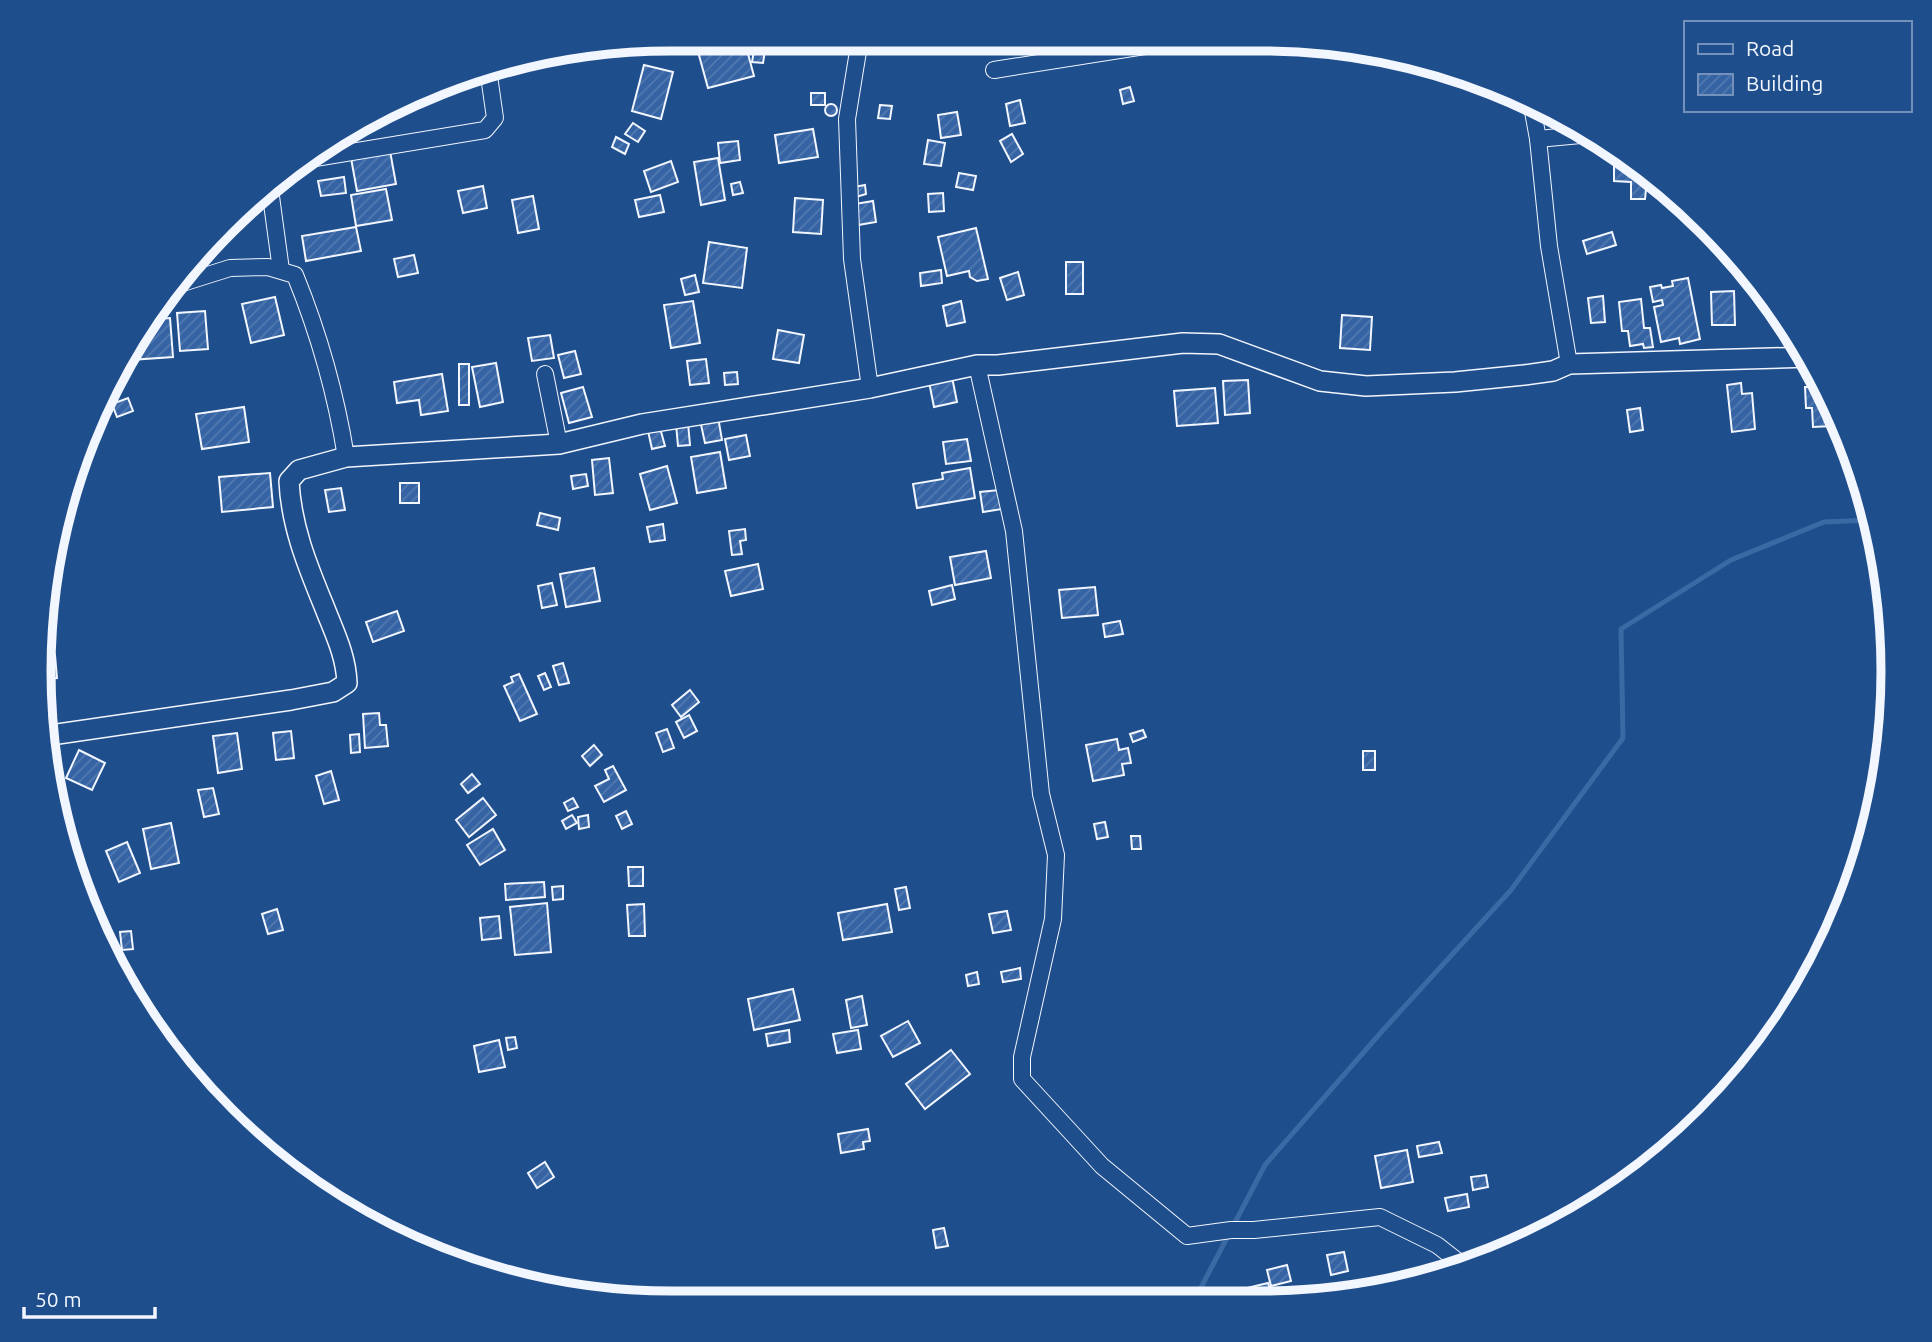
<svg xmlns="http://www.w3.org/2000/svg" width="1932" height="1342" font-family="Ubuntu,sans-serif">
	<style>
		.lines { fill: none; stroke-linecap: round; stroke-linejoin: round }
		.stream { stroke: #3b69a3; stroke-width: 5 }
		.building { fill: url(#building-hatch); stroke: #f2f6ff; stroke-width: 2 }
		.minor-casing { stroke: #f2f6ff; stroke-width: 18 }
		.tertiary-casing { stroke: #f2f6ff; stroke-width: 22 }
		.minor { stroke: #1f4e8c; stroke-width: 16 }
		.tertiary { stroke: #1f4e8c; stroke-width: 19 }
		.rim { fill: none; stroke: #f2f6ff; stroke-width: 9 }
	</style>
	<defs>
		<pattern id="building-hatch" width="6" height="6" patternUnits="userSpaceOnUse" patternTransform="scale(1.75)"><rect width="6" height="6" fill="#3563a3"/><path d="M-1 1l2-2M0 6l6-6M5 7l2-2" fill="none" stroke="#537ab1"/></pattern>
	</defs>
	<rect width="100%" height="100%" fill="#1f4e8c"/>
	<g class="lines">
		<polyline class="stream" points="1195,1299 1265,1165 1384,1029 1511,890 1623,738 1621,629 1731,560 1824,522 1872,520"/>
	</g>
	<g class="building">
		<polygon points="730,39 744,39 754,76 708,88 697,48"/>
		<polygon points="756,39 767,39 763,63 752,62"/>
		<polygon points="644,65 673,72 661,119 632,111"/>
		<polygon points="1130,87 1134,101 1123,104 1120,90"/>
		<rect x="811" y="93" width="14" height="12"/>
		<polygon points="1020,100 1025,123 1010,126 1006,104"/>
		<circle cx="831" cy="110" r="6"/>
		<polygon points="880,105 892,106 890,119 878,118"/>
		<polygon points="957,112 961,135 941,138 938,115"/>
		<polygon points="633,123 645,131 638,142 625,134"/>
		<polygon points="813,129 818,157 779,163 775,135"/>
		<polygon points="1012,134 1023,154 1011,162 1000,141"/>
		<polygon points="616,137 629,144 625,154 612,147"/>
		<polygon points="928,140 945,143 941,166 924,164"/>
		<polygon points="738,141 740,160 720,163 718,143"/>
		<polygon points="390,151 396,184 357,191 351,158"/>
		<polygon points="1614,156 1647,180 1645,199 1631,199 1631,182 1614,181"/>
		<polygon points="718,158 725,200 701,205 694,162"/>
		<polygon points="671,161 678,182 651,192 644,171"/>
		<polygon points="959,173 976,176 973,190 956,187"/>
		<polygon points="344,177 346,193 321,196 318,181"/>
		<polygon points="740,182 743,193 733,195 731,184"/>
		<polygon points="865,185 866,194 856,197 854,187"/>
		<polygon points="483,186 487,208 463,213 458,191"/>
		<polygon points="386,189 392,220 356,226 351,195"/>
		<polygon points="943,193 944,211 929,212 928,194"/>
		<polygon points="660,195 664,212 639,217 635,200"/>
		<polygon points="533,196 539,229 518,233 512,200"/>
		<polygon points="795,198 823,200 821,234 793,232"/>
		<polygon points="873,201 876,222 858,225 855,204"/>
		<polygon points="356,227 361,251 306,261 302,236"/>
		<polygon points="976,228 988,279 977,281 970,277 969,271 947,276 938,237"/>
		<polygon points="1612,232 1616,245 1587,254 1583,241"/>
		<polygon points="709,242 747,248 742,288 703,283"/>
		<polygon points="414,255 418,273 398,277 394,259"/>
		<rect x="1066" y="262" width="17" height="32"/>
		<polygon points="941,270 942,283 921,286 920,273"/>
		<polygon points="1018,272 1024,295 1007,300 1000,278"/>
		<polygon points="695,275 699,292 685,295 681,279"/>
		<polygon points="1688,278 1700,339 1680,344 1679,338 1661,342 1654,307 1663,305 1662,300 1653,302 1650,287 1661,285 1662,288 1673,286 1672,281"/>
		<polygon points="1734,291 1735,325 1712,325 1711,292"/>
		<polygon points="1603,296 1605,322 1591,323 1588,298"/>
		<polygon points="275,297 284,335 251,343 242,304"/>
		<polygon points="1641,299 1644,328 1650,328 1653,347 1644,348 1643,344 1630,346 1628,331 1622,331 1619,302"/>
		<polygon points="693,301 700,343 671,348 664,305"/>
		<polygon points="961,301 965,322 947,326 943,306"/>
		<polygon points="205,311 208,349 180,351 177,313"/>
		<polygon points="1342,315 1372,317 1370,350 1340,348"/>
		<polygon points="170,318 173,357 129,360 155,319"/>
		<polygon points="778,330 804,335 799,363 773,359"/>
		<polygon points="550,335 554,358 532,361 528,338"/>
		<polygon points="575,351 581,374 564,378 558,355"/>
		<polygon points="706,359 709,383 690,385 687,361"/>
		<polygon points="496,363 503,402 480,407 472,367"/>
		<rect x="459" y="364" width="10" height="41"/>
		<polygon points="737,372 738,384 725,385 724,373"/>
		<polygon points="442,374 448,411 421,415 419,400 397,403 394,382"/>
		<polygon points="952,377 957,402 934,407 929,382"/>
		<polygon points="1248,380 1250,413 1225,415 1223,381"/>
		<polygon points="1741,383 1742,394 1752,393 1755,429 1732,432 1727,385"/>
		<polygon points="583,387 592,417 569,423 561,393"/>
		<polygon points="1805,387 1823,387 1832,406 1833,426 1813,427 1812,408 1806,408"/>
		<polygon points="1215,388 1218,423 1177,426 1174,391"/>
		<polygon points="128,398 133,411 117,417 112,404"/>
		<polygon points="244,407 249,442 202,449 196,414"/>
		<polygon points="1640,408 1643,430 1630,432 1627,410"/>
		<polygon points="718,417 722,440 705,443 700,420"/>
		<polygon points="688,423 690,445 678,446 676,424"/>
		<polygon points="660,428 665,446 652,449 648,431"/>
		<polygon points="746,435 750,456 729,460 725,439"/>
		<polygon points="967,439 971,461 946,464 943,442"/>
		<polygon points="720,452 726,488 697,493 691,457"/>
		<polygon points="609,458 613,493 595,495 592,460"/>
		<polygon points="667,466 677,503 650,510 640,474"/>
		<polygon points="970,468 975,498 917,508 913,484 943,479 942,473"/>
		<polygon points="270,473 273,507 222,512 219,477"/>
		<polygon points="586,474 588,486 573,489 571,476"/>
		<rect x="400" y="483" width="19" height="20"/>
		<polygon points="341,488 345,510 329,512 325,490"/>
		<polygon points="999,490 1002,509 983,512 980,492"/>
		<polygon points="540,513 560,518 558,530 537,525"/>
		<polygon points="663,524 665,540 650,542 647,527"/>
		<polygon points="745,529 746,540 740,541 742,554 732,555 729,531"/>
		<polygon points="986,551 991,578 955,585 950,557"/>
		<polygon points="758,564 763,589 731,596 725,571"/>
		<polygon points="594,568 600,601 566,607 560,574"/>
		<polygon points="552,583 557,605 542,608 538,586"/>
		<polygon points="952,585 955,599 932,605 929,591"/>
		<polygon points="1095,587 1098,615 1062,618 1059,590"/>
		<polygon points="397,611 404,631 373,642 366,622"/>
		<polygon points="1120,621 1123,634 1105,637 1103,624"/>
		<polygon points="55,655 57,678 44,679 44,656"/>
		<polygon points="563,663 569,683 559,685 553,666"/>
		<polygon points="545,673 551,687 544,690 538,676"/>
		<polygon points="519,674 537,714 520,721 504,686 513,682 511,677"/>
		<polygon points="690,690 699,702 681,717 672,705"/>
		<polygon points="379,713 380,725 386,725 388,746 365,748 363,714"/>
		<polygon points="689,715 697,731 684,738 676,722"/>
		<polygon points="667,729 674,748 663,752 656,733"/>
		<polygon points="1143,730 1146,737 1133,742 1130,734"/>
		<polygon points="291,731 294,758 276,760 273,733"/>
		<polygon points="237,733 242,769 218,773 213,736"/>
		<polygon points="359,734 360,752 351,753 350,735"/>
		<polygon points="1117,739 1119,750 1128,748 1131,763 1122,764 1124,775 1093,781 1086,745"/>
		<polygon points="594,745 602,755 590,766 582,756"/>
		<polygon points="79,750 105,763 92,790 66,778"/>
		<rect x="1363" y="751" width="12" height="19"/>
		<polygon points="613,766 626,790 604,802 595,786 609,779 605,770"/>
		<polygon points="52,769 58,792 56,792 49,770"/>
		<polygon points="331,771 339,800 324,804 316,776"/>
		<polygon points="472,774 480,784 468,793 461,784"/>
		<polygon points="213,788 219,814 204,817 198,790"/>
		<polygon points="483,798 496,815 469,837 456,820"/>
		<polygon points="573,798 578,807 568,811 564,803"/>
		<polygon points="626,811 632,824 622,829 616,816"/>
		<polygon points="572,815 577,823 566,829 562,821"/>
		<polygon points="588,815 589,827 579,829 578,817"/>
		<polygon points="1105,822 1108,837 1097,839 1094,824"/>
		<polygon points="171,823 179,863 151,869 143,829"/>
		<polygon points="493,829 505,850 480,865 467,845"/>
		<polygon points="1131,836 1140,836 1141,849 1132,849"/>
		<polygon points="127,842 140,873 119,882 106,851"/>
		<polygon points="628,867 643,867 643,886 629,886"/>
		<polygon points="544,882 545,897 506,900 505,884"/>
		<polygon points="563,886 563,899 553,900 552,887"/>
		<polygon points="906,887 910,908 899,910 895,889"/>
		<polygon points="547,903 551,952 515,955 510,907"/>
		<polygon points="644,904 645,936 629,936 627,905"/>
		<polygon points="887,904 892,932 843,940 838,913"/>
		<polygon points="277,909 283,930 268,934 262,914"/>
		<polygon points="1007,911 1011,930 993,933 989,914"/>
		<polygon points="499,916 501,938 482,940 480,918"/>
		<polygon points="131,931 133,949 122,950 120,932"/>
		<polygon points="109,944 113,961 111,962 102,946"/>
		<polygon points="1020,968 1021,979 1003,982 1001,972"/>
		<polygon points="977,972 979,984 968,986 966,975"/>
		<polygon points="131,974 133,990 130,990 121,976"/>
		<polygon points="793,989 800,1020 754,1030 748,999"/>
		<polygon points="862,996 867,1025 851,1028 846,1000"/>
		<polygon points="908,1021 920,1043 893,1057 881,1036"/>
		<polygon points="789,1030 790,1042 768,1046 766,1034"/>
		<polygon points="858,1030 861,1049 837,1053 833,1034"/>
		<polygon points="515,1037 517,1048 508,1050 506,1038"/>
		<polygon points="499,1040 505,1067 479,1072 474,1046"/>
		<polygon points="951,1050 970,1074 925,1109 906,1084"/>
		<polygon points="868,1129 870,1141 863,1142 864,1149 841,1153 838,1134"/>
		<polygon points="1439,1142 1442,1153 1419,1157 1417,1146"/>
		<polygon points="1407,1150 1413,1182 1381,1188 1375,1156"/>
		<polygon points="545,1162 554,1177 537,1188 528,1173"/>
		<polygon points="1486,1175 1488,1187 1473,1190 1471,1177"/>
		<polygon points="1467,1194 1469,1207 1448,1211 1445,1198"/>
		<polygon points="944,1228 948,1246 936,1248 933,1230"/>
		<polygon points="1344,1252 1348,1271 1331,1275 1327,1255"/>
		<polygon points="1287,1265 1291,1281 1271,1286 1267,1270"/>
		<polygon points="1268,1283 1272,1296 1250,1299 1247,1288"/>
	</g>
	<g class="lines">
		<g class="minor-casing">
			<g id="minor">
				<polyline points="860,39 847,119 852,259 870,388"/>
				<polyline points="994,70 1189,39"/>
				<polyline points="1532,106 1538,139 1549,246 1569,364"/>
				<polyline points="1538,139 1591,134"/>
				<polyline points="303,160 485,130 495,118 488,69"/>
				<polyline points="270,189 281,270"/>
				<path d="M176,285l54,-17 38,-1 27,8c24,59 41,119 51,182"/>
				<polyline points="977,365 1014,531 1041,794 1056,855 1053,919 1022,1057 1022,1079 1102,1166 1187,1236 1231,1230 1254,1230 1380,1217 1437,1245 1460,1263"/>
				<polyline points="545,374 559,444"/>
			</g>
		</g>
		<g class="tertiary-casing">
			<path id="tertiary" d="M44,736l247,-36 42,-8 14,-9c-1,-28 -13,-51 -23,-77 -17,-41 -33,-81 -35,-125l10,-11 47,-13 213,-13 83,-20 228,-36 107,-23h21l185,-22 36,1 101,37 46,5 89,-4 69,-7 29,-4 16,-7 241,-7"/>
		</g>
		<use href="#minor" class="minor"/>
		<use href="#tertiary" class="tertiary"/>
	</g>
	<path d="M0 0H1932V1342H0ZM671 51H1261A620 620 0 0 1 1881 671V671A620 620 0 0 1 1261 1291H671A620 620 0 0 1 51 671V671A620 620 0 0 1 671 51Z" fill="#1f4e8c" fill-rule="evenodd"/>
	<path class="rim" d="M671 51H1261A620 620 0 0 1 1881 671V671A620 620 0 0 1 1261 1291H671A620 620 0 0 1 51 671V671A620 620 0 0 1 671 51Z"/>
	<rect x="1684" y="21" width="228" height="91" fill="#1f4e8c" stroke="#7391ba" stroke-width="2"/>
	<rect x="1698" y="44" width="35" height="10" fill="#1f4e8c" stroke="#7391ba" stroke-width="2"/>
	<text x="1746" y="56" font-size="21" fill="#f2f6ff">Road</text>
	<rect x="1698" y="74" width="35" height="21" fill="url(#building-hatch)" stroke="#7391ba" stroke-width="2"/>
	<text x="1746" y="91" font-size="21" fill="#f2f6ff">Building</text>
	<path d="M24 1307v10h131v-10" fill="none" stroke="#f2f6ff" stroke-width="3.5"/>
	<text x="35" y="1307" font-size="21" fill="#f2f6ff" stroke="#1f4e8c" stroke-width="5" paint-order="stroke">50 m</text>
</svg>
